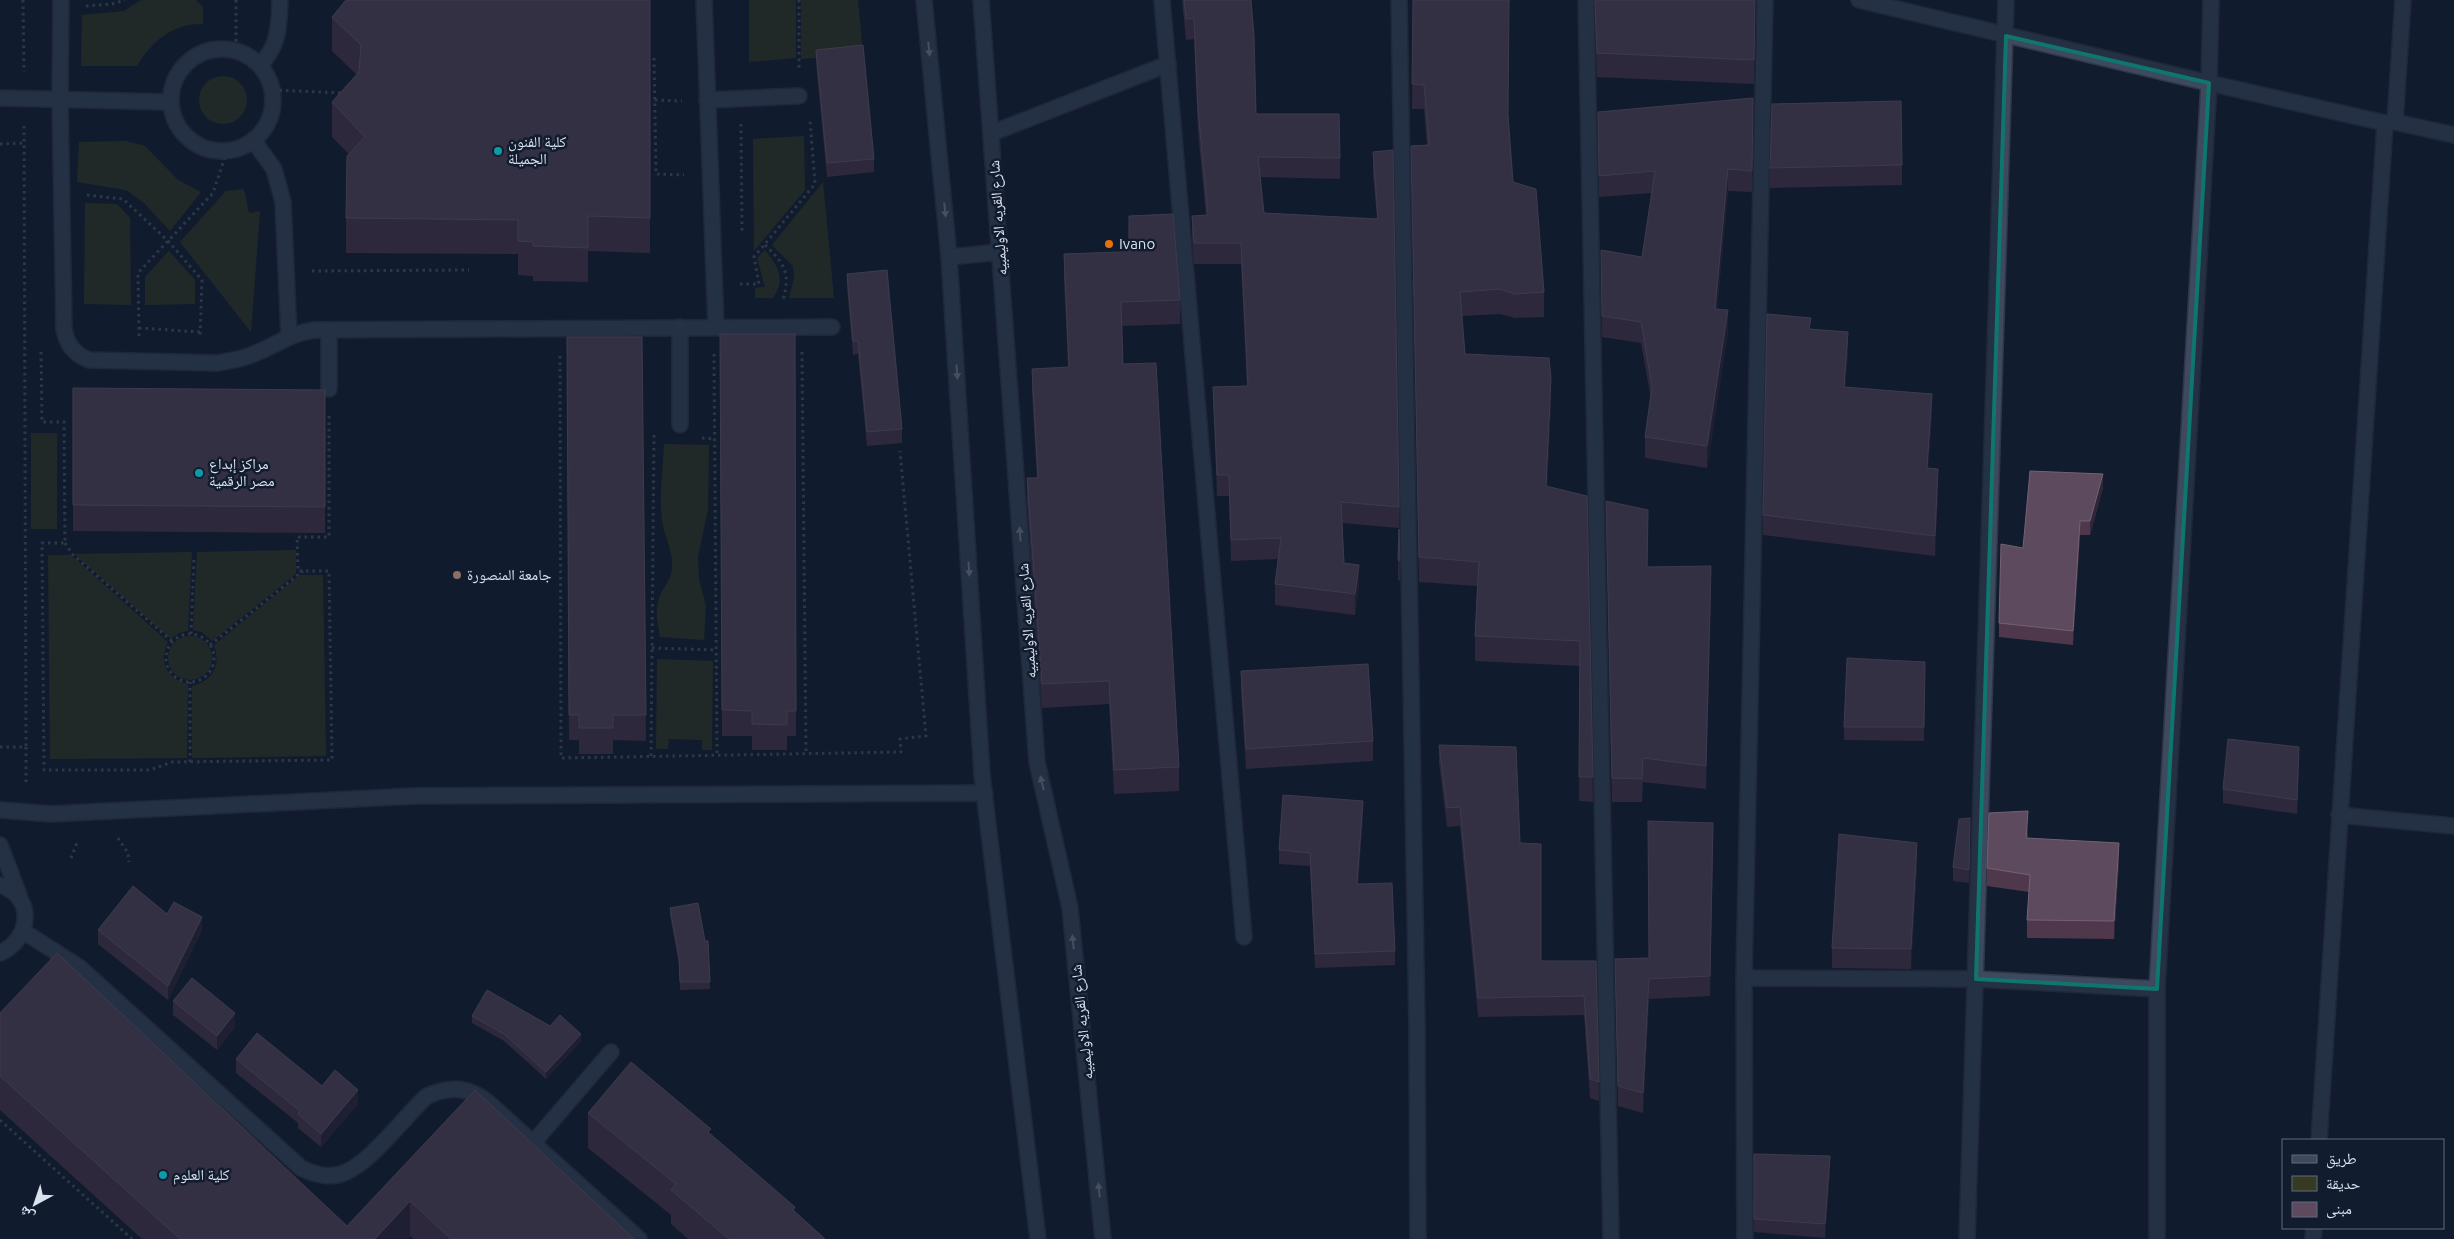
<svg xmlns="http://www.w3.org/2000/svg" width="2454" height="1239" font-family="Ubuntu,'Noto Naskh Arabic',sans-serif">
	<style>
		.green { fill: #363923 }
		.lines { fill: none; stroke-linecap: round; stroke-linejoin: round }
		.service-casing { stroke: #313646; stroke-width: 18 }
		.minor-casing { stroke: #313646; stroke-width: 18 }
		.secondary-casing { stroke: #313646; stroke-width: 18 }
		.path { stroke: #4f5969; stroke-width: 3; stroke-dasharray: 2.5 4; stroke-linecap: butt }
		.service { stroke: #3d495e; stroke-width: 15 }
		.minor { stroke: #3d495e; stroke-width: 15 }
		.secondary { stroke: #3d495e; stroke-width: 15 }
		.wall { fill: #50384c }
		.shaded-wall { fill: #302539 }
		.building { fill: #5e4a5e; stroke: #726274 }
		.oneway { fill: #848e9f }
		.marked { fill: none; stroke: #0f766e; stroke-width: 4; stroke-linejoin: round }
		.culture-dot { fill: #0f9aa8; stroke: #111c2e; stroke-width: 2 }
		.food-dot { fill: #e8710a; stroke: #111c2e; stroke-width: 2 }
		.education-dot { fill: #8d6e63; stroke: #111c2e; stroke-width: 2 }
		.labels { text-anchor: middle; stroke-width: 5; stroke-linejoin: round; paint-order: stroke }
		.poi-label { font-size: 15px; fill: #dbe2ef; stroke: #111c2e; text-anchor: start }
		.street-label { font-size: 15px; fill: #dbe2ef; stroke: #111c2e }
	</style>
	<rect width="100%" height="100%" fill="#111c2e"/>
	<g class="green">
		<path d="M141,0h55l7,7v17c-30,-1 -51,17 -66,42h-56l1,-51 42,-4z"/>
		<polygon points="749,0 796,0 796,58 749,62"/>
		<polygon points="801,0 858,0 863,54 801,59"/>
		<circle cx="223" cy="100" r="24"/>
		<polygon points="804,136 805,190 754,251 753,139"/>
		<polygon points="126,141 145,146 178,180 201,192 170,231 143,202 126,190 77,182 79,142"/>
		<polygon points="823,182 834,298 789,298 794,278 793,266 772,245"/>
		<polygon points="244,189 249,213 260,211 251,332 180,242 226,191"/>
		<polygon points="85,203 117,204 130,218 131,305 84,304"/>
		<path d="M765,250c13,16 21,29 8,48h-18v-10l10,-1 -8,-29z"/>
		<polygon points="169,251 195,280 195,304 145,305 145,277"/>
		<rect x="31" y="433" width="26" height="96"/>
		<path d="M664,444l45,1 -1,64 -10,48 1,23 7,26 -2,34 -44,-3c-2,-14 -6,-27 0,-41 4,-10 11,-16 12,-28 2,-17 -8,-31 -10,-48 -3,-25 1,-51 2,-76z"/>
		<polygon points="296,550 296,574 212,641 202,632 193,630 197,552"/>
		<polygon points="192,552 188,631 179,633 171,639 74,554"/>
		<path d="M48,555h23l97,87c-10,20 -1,37 20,42l-1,74 -137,1z"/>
		<path d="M300,575h23l3,181 -134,2v-72c22,-6 29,-21 22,-41z"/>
		<circle cx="190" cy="658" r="22"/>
		<polygon points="657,659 713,661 712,750 702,750 702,740 669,739 668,749 656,749"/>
	</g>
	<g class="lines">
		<g class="service-casing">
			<g id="service">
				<path d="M23,931l56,36 222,201c14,7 30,11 45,4 26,-11 59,-56 81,-76 24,-11 43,-9 63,8l149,135"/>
				<polyline points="533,1143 611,1052"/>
			</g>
		</g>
		<g class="minor-casing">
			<g id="minor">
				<path d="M61,0l-1,99 4,230c3,16 10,25 25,31l128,3c13,-2 27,-4 39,-10 22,-9 35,-20 59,-23l517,-3"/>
				<polyline points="704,0 716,327"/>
				<polyline points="1162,0 1244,937"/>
				<polyline points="1399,0 1417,1025 1418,1239"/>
				<polyline points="1586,0 1611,1239"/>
				<polyline points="1859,0 2209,83 2385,123 2395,122 2454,135"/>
				<circle cx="222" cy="100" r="51"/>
				<path d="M260,65c19,-19 19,-39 20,-65"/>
				<polyline points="0,98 170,102"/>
				<polyline points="707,100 799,96"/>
				<polyline points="2395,122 2403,0"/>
				<polyline points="992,133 1168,64"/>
				<polyline points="253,140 274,169 283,202 289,336"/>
				<polyline points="680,327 680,425"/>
				<polyline points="329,330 329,389"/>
				<polyline points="0,810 51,814 413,796 985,793"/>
				<polyline points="2339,815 2454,826"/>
				<polyline points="0,845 19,895"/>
				<path d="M0,885c35,11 32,54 0,68"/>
				<polyline points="1744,978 1976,979 2157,989"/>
				<polyline points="2319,1140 2385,123"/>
				<polyline points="1745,1239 1744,978 1765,0"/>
				<polyline points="1967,1239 2006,0"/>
				<polyline points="2157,1239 2157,989 2209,83 2211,0"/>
				<polyline points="2313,1239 2314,1228"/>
			</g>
		</g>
		<g class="secondary-casing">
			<g id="secondary">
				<polyline points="924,0 949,257 982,775 1038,1239"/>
				<polyline points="981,0 1037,762 1070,908 1103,1239"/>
				<polyline points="949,257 1000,252"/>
			</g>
		</g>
		<g class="path">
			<polyline points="23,0 24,72"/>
			<polyline points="236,0 236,51"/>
			<polyline points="799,0 799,69"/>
			<polyline points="86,6 112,4 125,0"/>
			<polyline points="654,58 656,174 684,175"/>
			<polyline points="273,90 344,93"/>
			<polyline points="655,100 682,101"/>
			<polyline points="741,124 742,233"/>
			<polyline points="24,126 26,747"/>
			<polyline points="0,144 24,143"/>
			<polyline points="87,195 123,199 168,241 202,280 200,337"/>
			<path d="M765,245c19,18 26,28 18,55"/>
			<polyline points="312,271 469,270"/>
			<polyline points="740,284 759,284 754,257 815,184 810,120"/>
			<polyline points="139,328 200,332"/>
			<polyline points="139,336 138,273 213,193 227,151"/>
			<polyline points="41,352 42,422 64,422 65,543 42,543 44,770 150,770 172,762 332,760 329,571 298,571 297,537 329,537 329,414"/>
			<polyline points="802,352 806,753"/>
			<polyline points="714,354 717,755"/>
			<polyline points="560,356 561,758 901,752 900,739 926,736 900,451"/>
			<polyline points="702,438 715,439"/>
			<polyline points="65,543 73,555 173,642"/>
			<polyline points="191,634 194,557"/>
			<circle cx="190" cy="658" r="24"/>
			<polyline points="210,645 303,571"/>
			<polyline points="652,648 716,650"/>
			<polyline points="0,747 26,747 26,785"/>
			<polyline points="651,756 654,434"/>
			<polyline points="190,762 190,682"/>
			<polyline points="118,838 128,853 129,862"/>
			<polyline points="71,858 78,840"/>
			<polyline points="0,1120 132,1239"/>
		</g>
		<use href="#service" class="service"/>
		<use href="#minor" class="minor"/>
		<use href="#secondary" class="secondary"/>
	</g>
	<g class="wall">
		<polygon points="650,0 650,253 588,251 588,282 533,281 533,276 518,275 518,254 346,253 346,218 349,154 332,137 332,102 357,75 332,51 332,17"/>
		<polygon points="1182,0 1251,0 1256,114 1340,158 1340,179 1260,177 1264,213 1377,219 1373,173 1373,152 1399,507 1399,528 1342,523 1344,563 1359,586 1355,615 1275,605 1275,584 1278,559 1231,561 1229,496 1217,496 1213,387 1247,386 1241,264 1194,264 1192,237 1192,216 1206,216 1198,131 1194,39 1186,40"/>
		<polygon points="1413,0 1508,117 1513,182 1544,292 1544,317 1515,318 1500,314 1462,316 1465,354 1551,402 1547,487 1587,496 1593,802 1579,801 1580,666 1475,661 1475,636 1477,586 1419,582 1411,146 1427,145 1424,109 1412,109"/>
		<polygon points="1594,0 1755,0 1754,84 1597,77"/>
		<polygon points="816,50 874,159 874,172 827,177 816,63"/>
		<polygon points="1598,112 1753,120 1752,192 1728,191 1717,309 1728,331 1707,468 1645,458 1645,437 1651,399 1641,343 1602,337 1601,250 1642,257 1652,193 1599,197"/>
		<polygon points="1902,165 1902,185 1770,188 1770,168"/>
		<polygon points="1129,216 1180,300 1180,324 1122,326 1123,364 1179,767 1179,791 1114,794 1109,704 1042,708 1027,502 1027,478 1037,478 1032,393 1032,369 1068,367 1064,278 1064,254 1120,252 1129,243"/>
		<polygon points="847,274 902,429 902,443 867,446 858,354 853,355 847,288"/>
		<polygon points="1811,329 1848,352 1845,387 1932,414 1928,468 1938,489 1935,556 1763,535 1763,515"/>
		<polygon points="720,334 795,334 796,736 787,736 787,750 752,750 752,736 722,736"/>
		<polygon points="567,337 642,337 646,741 613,740 613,754 579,754 579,740 569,740"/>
		<polygon points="73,388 325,390 325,533 73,531"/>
		<polygon points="2103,488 2090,535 2080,535 2073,645 1999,637 1999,623 2023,548"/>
		<polygon points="1606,501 1648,533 1647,567 1711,590 1706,789 1643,782 1642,802 1612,802"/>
		<polygon points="1399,529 1400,581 1398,580 1398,560"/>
		<polygon points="1925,662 1924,741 1844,740 1844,727"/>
		<polygon points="1241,671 1373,741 1373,761 1246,769 1241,691"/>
		<polygon points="1439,745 1520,843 1541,961 1596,961 1599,1101 1590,1098 1584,1015 1478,1017 1460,826 1447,827 1439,763"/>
		<polygon points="2299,760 2297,814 2223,803 2223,789"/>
		<polygon points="1363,815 1358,884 1395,951 1395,965 1315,968 1310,866 1279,864 1279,850"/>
		<polygon points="2028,829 2028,838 2119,861 2114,939 2027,938 2027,920 2029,892 1987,886 1987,868"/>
		<polygon points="1970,832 1969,883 1953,881 1953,867"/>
		<polygon points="1713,843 1710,996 1649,999 1643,1113 1618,1106 1615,959 1649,958"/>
		<polygon points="1917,863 1911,969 1832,968 1832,948"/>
		<polygon points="670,908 705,941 708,941 710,989 680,990 679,964 670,915"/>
		<polygon points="167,914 202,930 168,1000 98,944 98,930"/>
		<polygon points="173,1001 235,1027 217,1050 173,1015"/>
		<polygon points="0,1013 347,1226 475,1090 634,1239 414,1239 410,1236 407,1239 142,1239 0,1110"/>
		<polygon points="472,1016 550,1026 581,1041 546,1079 504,1041 472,1023"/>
		<polygon points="236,1059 322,1086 358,1104 321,1147 298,1128 298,1123 236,1073"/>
		<polygon points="588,1113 711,1135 825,1239 688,1239 671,1224 671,1215 588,1148"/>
		<polygon points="1754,1154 1830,1170 1825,1238 1754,1232"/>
	</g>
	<g class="shaded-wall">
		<polygon points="1755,0 1754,84 1754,60"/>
		<polygon points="1753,98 1753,120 1752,192 1752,171"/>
		<polygon points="1728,169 1728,191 1715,330 1715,309"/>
		<polygon points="1728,310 1728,331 1707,468 1707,446"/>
		<polygon points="1848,332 1848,352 1844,407 1844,387"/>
		<polygon points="1551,378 1551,402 1546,511 1546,486"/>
		<polygon points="1932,394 1932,414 1927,488 1927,468"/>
		<polygon points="1938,469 1938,489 1935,556 1935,536"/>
		<polygon points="2103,474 2103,488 2090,535 2090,521"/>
		<polygon points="2080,521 2080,535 2073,645 2073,631"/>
		<polygon points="1359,565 1359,586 1355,615 1355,594"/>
		<polygon points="1711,566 1711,590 1706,789 1706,766"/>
		<polygon points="2299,747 2299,760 2297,814 2297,800"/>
		<polygon points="1363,801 1363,815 1357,898 1357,884"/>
		<polygon points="2028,811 2028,829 2026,855 2026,838"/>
		<polygon points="1713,823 1713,843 1710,996 1710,976"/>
		<polygon points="1917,843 1917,863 1911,969 1911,949"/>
		<polygon points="2119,843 2119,861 2114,939 2114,921"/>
		<polygon points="202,917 202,930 168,1000 168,986"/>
		<polygon points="1649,979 1649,999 1643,1113 1643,1093"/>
		<polygon points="235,1013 235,1027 217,1050 217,1036"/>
		<polygon points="581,1034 581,1041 546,1079 546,1072"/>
		<polygon points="358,1090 358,1104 321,1147 321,1134"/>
		<polygon points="1830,1156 1830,1170 1825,1238 1825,1224"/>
		<polygon points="410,1201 410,1236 407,1239 375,1239"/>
	</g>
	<g class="building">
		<polygon points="346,0 650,0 650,218 588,216 588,248 533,246 533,242 518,241 518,220 346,218 347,156 365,137 332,102 359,72 361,45 332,17"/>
		<polygon points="1184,0 1251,0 1254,36 1256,114 1339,114 1340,158 1258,157 1264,213 1378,219 1373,152 1393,150 1399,507 1341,502 1344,563 1359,565 1355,594 1275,584 1281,538 1231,540 1229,475 1217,475 1213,387 1248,386 1241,243 1194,243 1192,216 1208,215 1198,110 1194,18 1186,19"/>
		<polygon points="1413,0 1509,0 1508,115 1513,182 1536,189 1544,292 1515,294 1500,289 1460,292 1465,354 1549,358 1551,378 1546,486 1587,496 1593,777 1579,777 1580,641 1475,636 1479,562 1419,557 1411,146 1429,145 1424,85 1412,84"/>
		<polygon points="1595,0 1755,0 1754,60 1597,53"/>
		<polygon points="863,45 874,159 827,163 816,50"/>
		<polygon points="1753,98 1752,171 1728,169 1715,309 1728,310 1707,446 1645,437 1652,387 1641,322 1602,316 1601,250 1642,257 1655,171 1599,176 1598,112"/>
		<polygon points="1901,101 1902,165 1770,168 1772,104"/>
		<polygon points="1173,214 1180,300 1121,302 1123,364 1156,363 1179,767 1114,770 1109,681 1042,684 1027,478 1038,478 1032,369 1069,367 1064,254 1121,252 1120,243 1129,243 1129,216"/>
		<polygon points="887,270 902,429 867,432 858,341 853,341 847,274"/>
		<polygon points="1767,314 1811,318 1809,329 1848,332 1844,387 1932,394 1927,468 1938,469 1935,536 1763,515"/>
		<polygon points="720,334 795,334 796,711 787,711 787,725 752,724 752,711 722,710"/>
		<polygon points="567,337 642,337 646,715 613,715 613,728 579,728 579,715 569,715"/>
		<polygon points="73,388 325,390 325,507 73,505"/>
		<polygon points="2030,471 2103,474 2090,521 2080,521 2073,631 1999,623 2001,544 2023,548"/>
		<polygon points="1606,501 1648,510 1647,567 1711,566 1706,766 1643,758 1642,779 1612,778"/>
		<polygon points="1399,529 1400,561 1398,560"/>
		<polygon points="1847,658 1925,662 1924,727 1844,727"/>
		<polygon points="1368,664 1373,741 1246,749 1241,671"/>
		<polygon points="2228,739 2299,747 2297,800 2223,789"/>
		<polygon points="1439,745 1516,747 1520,843 1541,844 1541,961 1596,961 1599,1082 1590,1079 1584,996 1478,998 1460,807 1447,808"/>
		<polygon points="1283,795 1363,801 1357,884 1392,883 1395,951 1315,954 1310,853 1279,850"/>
		<polygon points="2028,811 2026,838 2119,843 2114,921 2027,920 2030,875 1987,868 1989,813"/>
		<polygon points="1970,818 1969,870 1953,867 1959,819"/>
		<polygon points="1648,821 1713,823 1710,976 1649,979 1643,1093 1618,1086 1615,959 1649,958"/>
		<polygon points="1839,834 1917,843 1911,949 1832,948"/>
		<polygon points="133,886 167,914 174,902 202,917 168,986 98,930"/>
		<polygon points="698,903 705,941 708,941 710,982 680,982 679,957 670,908"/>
		<polygon points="57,953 347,1226 475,1090 634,1239 451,1239 410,1201 375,1239 180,1239 0,1076 0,1013"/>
		<polygon points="192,978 235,1013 217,1036 173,1001"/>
		<polygon points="487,990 550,1026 560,1015 581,1034 546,1072 504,1034 472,1016"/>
		<polygon points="257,1033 322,1086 335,1070 358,1090 321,1134 298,1114 300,1111 236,1059"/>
		<polygon points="631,1062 711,1129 708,1132 795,1207 793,1210 825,1239 729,1239 671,1190 676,1184 588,1113"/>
		<polygon points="1754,1154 1830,1156 1825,1224 1754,1219"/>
	</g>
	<defs><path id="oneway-solid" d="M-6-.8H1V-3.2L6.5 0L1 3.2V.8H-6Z" transform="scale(1.25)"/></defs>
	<g class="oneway">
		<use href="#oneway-solid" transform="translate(929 49) rotate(84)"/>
		<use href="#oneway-solid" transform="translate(945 210) rotate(84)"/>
		<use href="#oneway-solid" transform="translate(957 372) rotate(86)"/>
		<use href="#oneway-solid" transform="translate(1020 534) rotate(-94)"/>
		<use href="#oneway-solid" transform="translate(969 569) rotate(86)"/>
		<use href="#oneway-solid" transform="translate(1042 783) rotate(-103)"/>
		<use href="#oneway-solid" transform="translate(1073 942) rotate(-96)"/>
		<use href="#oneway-solid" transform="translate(1099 1190) rotate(-96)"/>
	</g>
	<path d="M0 0H2454V1239H0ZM2006,36l203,47 -52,906 -181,-10z" fill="#111c2e" fill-opacity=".55" fill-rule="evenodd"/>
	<path class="marked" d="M2006,36l203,47 -52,906 -181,-10z"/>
	<g class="culture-dot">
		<circle cx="498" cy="151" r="5"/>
		<circle cx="199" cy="473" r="5"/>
		<circle cx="163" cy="1175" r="5"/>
	</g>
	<circle class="food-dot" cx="1109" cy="244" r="5"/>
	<circle class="education-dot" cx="457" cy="575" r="5"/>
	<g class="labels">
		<g class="poi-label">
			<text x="508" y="147">كلية الفنون<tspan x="508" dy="17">الجميلة</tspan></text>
			<text x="1119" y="249">Ivano</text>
			<text x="209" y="469">مراكز إبداع<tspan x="209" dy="17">مصر الرقمية</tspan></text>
			<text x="467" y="580">جامعة المنصورة</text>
			<text x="173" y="1180">كلية العلوم</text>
		</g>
		<g class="street-label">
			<text transform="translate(998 218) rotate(-94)" y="5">شارع القريه الاوليمبيه</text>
			<text transform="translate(1027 621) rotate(-94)" y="5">شارع القريه الاوليمبيه</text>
			<text transform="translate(1082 1022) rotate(-96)" y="5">شارع القريه الاوليمبيه</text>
		</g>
	</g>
	<rect x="2282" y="1139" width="162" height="90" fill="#111c2e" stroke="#626b7b"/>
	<rect x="2292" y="1155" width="25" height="8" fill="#3d495e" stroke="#626b7b"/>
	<text x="2326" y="1164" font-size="15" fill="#dbe2ef">طريق</text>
	<rect x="2292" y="1176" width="25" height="15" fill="#363923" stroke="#626b7b"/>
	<text x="2326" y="1189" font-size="15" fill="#dbe2ef">حديقة</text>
	<rect x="2292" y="1202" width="25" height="15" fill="#5e4a5e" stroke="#626b7b"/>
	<text x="2326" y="1214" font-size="15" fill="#dbe2ef">مبنى</text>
	<g transform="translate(35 1204) rotate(220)" stroke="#111c2e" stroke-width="4" paint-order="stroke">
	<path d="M0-4L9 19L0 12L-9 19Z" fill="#dbe2ef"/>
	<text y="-8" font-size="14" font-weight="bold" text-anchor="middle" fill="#dbe2ef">ش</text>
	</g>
</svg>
